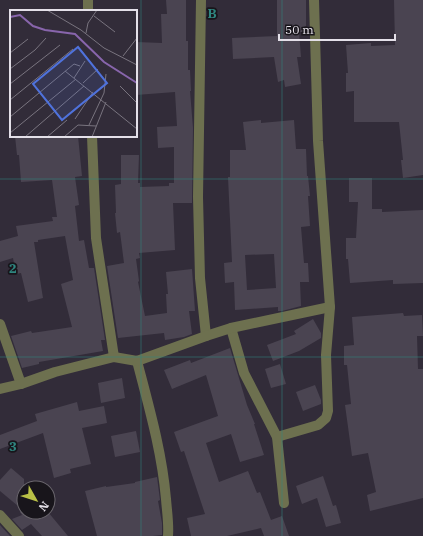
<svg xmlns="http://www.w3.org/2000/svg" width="423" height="536" font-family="'IBM Plex Serif',serif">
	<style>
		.building { fill: #4a4451; fill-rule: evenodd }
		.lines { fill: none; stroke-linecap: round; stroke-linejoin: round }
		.minor { stroke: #6d704f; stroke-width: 10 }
		.grid { fill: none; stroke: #2f8680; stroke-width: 1; stroke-opacity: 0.55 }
		.inset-river { fill: none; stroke: #8865ac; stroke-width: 2 }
		.inset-road { fill: none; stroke: #79747f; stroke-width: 1 }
		.view { fill: #4f72dc; fill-opacity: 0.15; stroke: #4f72dc; stroke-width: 2 }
		.inset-edge { fill: none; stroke: #e4e0e9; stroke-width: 2 }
		.grid-label { font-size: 13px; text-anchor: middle; font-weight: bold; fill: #2f8680; stroke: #18151b; stroke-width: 3.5; stroke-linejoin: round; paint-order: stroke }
	</style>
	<rect width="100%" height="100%" fill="#322c39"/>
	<g class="building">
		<polygon points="166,0 186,0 186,41 188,41 188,70 190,70 191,91 190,91 193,128 192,203 173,203 175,250 139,253 140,258 136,259 139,281 138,282 145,316 167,313 166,294 168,294 166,272 192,269 195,311 189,311 192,334 184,337 165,340 164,333 118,338 107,266 124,263 120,232 117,233 115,213 116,213 115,185 121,184 121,155 139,155 138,183 140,183 140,187 169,186 169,183 174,183 174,147 158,148 157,127 177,126 175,92 136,95 136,42 162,43 161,14 167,14"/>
		<polygon points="277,0 306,0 306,32 299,32 301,57 297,57 301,84 285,87 284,80 278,82 274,57 233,59 232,38 277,36"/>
		<polygon points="394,0 423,0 423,175 403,178 401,160 403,160 399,122 354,122 354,91 346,92 346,73 348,73 346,45 371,43 371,46 395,45"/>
		<path d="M261,120v3l33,-3 2,29h10l1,27h1l2,20h-2l2,30 -9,1 3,36h4l1,19h-9l1,24 -19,5h-4v-4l-43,3 -1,-28 -9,1 -1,-20 8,-1 -4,-85h2v-27h16l-3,-28zM274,254l2,34 -29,2 -2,-35z"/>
		<polygon points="15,136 78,136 82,176 75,177 79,205 75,206 79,241 84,240 89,268 94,268 105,340 101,340 103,351 39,362 39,364 22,368 11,336 31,331 32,333 72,327 61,284 73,280 65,236 38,240 38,242 34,242 43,298 28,302 21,273 16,274 13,258 0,262 0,241 18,236 16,226 53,221 52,217 57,217 52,180 21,182 19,155 17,155"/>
		<polygon points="349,178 372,178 372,209 382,209 382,212 423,210 423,283 393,284 393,280 350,283 348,259 346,259 346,238 356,238 358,202 349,202"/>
		<polygon points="403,313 404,316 422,315 423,336 417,336 418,369 423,369 423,498 370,511 367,495 376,492 368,453 352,456 345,405 351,404 347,365 344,365 344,346 354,345 352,317"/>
		<polygon points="313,319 321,333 321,338 299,351 273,361 267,345 296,334 294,331"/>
		<polygon points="230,348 247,405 255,424 254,424 264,455 240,462 231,434 206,443 219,482 248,471 257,493 260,492 271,520 282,516 289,536 264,536 261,528 227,536 191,536 187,518 205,514 184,451 181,452 174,432 218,416 206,375 172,389 164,370 190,360 191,363"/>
		<polygon points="280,364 286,384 271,388 265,369"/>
		<polygon points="122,378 125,398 101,403 98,383"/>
		<polygon points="315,385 321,400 321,404 303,411 296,392"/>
		<polygon points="77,402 79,411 104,406 107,423 82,428 91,464 70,469 71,473 54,478 43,433 0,449 0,435 37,421 35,414"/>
		<polygon points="136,431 140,452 115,457 111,436"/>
		<polygon points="11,468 24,479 24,511 0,491 0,480"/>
		<polygon points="323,476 333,506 336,505 341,523 326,527 317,498 302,504 296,486"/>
		<polygon points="157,477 160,500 158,501 162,523 162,535 153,536 97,536 85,491 106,486 106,487 135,483 135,482"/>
		<polygon points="52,502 55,506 48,511 48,503"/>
		<polygon points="20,512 48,512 68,536 42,536 31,524 22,530 12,519 22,515"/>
		<polygon points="0,525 10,536 0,536"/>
	</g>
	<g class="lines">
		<g class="minor">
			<polyline points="201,0 198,197 200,278 206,336"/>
			<polyline points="88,11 88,0"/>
			<polyline points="92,136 96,238 114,357"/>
			<polyline points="0,324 21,384"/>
			<polyline points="231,328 244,373 277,437 284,503"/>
			<path d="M137,361c12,46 25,91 29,138 1,13 3,25 2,37"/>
			<polyline points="0,389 21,384 55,372 114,357 137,361 206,336 231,328 330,307"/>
			<polyline points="277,437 318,425 326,418 328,411 326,355 330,307 318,141 314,0"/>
			<polyline points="0,515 19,536"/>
		</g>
	</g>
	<path class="grid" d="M141,0v536M282,0v536M0,179h423M0,357h423"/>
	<g transform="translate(10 10)">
		<rect width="127" height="127" fill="#322c39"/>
		<path class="inset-river" d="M0,7l10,-2 13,11 12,4 30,4 29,28 33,21"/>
		<path class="inset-road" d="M37,0l34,20 23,18 33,17M84,6l21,16M76,23l2,-10 9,-13M0,43l18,-14M113,46l14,-18M0,59l25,-19 11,-12M55,61l72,58M64,68l11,-17M73,73l15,-14M0,74l50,-39M110,76l17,17M0,90l63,-51M0,107l64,-53 6,2M65,109l18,-27M79,115l15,-32 2,-19M0,123l66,-54M15,127l59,-51M37,127l20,-17M54,127l14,-12 18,1M82,127l14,-35"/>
		<path class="view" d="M68,37l29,36 -45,37 -29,-36z"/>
		<rect width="127" height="127" class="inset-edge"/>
	</g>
	<g class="grid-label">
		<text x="212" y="18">B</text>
		<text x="13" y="273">2</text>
		<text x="13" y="451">3</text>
	</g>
	<g transform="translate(36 500) rotate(129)"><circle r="19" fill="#18151b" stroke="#6a666d"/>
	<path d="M0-3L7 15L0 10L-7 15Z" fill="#b9c046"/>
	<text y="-6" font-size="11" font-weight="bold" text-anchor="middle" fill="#e4e0e9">N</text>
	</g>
	<path d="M279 34v6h116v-6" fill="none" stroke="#e4e0e9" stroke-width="2"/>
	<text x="285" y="34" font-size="12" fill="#e4e0e9" stroke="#18151b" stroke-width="3" paint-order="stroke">50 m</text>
</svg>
